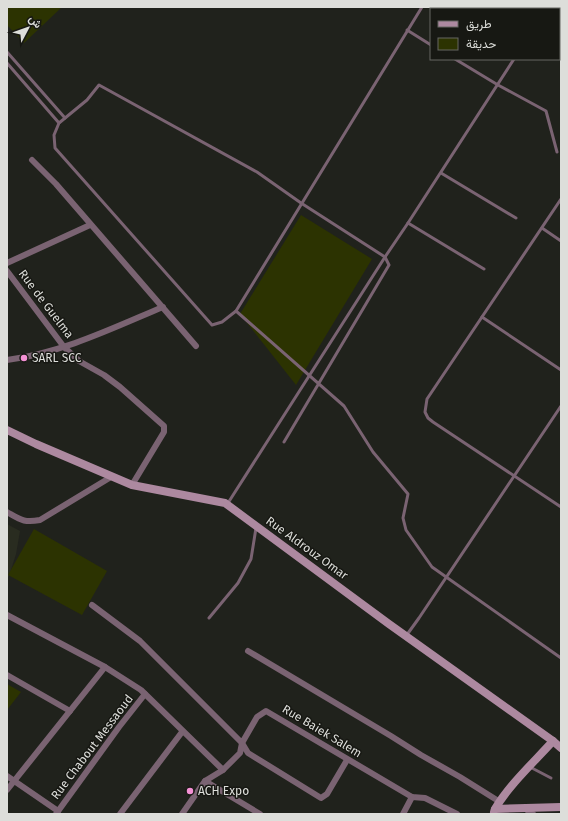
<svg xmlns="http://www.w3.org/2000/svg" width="568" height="821" font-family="'Fira Sans',Vazirmatn,sans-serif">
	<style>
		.built { fill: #292c20 }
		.green { fill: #2c3301 }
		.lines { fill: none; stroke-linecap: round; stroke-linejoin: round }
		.lane { stroke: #7a6372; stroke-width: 3 }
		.street { stroke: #7a6372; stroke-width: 6 }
		.secondary { stroke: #ad89a0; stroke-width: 8 }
		.poi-dot { fill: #f491d4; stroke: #171813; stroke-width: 1.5 }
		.labels { text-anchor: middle; stroke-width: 3; stroke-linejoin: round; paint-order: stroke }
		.street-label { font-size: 12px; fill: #dddeda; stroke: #171813 }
		.poi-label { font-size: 12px; fill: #dddeda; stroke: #171813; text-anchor: start }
	</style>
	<rect width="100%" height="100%" fill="#20221c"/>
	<polygon class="built" points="7,524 20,531 16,554 9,576 7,578"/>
	<g class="green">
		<polygon points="7,7 62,7 24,43 7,25"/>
		<polygon points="301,215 372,259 296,385 240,314"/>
		<polygon points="34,529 107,571 82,615 8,575"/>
		<polygon points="7,684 21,692 7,710"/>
	</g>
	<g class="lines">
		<g class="lane">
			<polyline points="547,9 548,7"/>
			<polyline points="407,30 431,45"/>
			<polyline points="7,52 65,118"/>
			<polyline points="455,59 498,85 546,111 557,152"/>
			<polyline points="7,63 59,123"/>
			<polyline points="441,173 516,218"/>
			<polyline points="561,199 427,399 425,412 428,418 433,422 561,507"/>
			<polyline points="408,223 484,269"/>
			<polyline points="542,228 561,241"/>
			<polyline points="236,311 422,7"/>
			<polyline points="482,317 561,370"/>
			<polyline points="284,442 389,265 385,257 301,203 257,172 99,85 87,100 59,123 54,135 55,148 212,325 222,322 236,311 344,406 373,452 408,494 403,518 406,530 432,567 561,658"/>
			<polyline points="228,503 385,257 408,223 514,59"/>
			<polyline points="209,618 238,583 251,559 256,528"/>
			<polyline points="406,636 419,618 561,406"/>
			<polyline points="530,767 551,778"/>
		</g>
		<g class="street">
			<polyline points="32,160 56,184 196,346"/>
			<polyline points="7,263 90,225"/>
			<polyline points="7,271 64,347 79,361 104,375 120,387 164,426 164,432 132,485"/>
			<path d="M7,360c55,-7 106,-32 156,-53"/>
			<path d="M7,512c14,8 17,11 33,8l71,-43"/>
			<polyline points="92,605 140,641 242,743 257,717 266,711 412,797 425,798 457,814"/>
			<polyline points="7,615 105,667 141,690 223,770"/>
			<polyline points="248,651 391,736 421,755 460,777 500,802"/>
			<polyline points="7,675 70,711"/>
			<polyline points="7,776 58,811"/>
			<polyline points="205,781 260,814"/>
			<polyline points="7,790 105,667"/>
			<polyline points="56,814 119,727 145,694"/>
			<polyline points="120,814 182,732"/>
			<polyline points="182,814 205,781 223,770 240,753 242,743 248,753 321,798 327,794 347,760"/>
			<polyline points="403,814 412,797"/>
			<polyline points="528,814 533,814"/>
		</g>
		<g class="secondary">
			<polyline points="7,430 36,444 132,485 225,503 389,624 553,741 561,748"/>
			<path d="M495,809c14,-24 39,-47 58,-68"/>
			<polyline points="494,812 495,809 561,807"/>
		</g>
	</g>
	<g class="poi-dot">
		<circle cx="24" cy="358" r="4"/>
		<circle cx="190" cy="791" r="4"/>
	</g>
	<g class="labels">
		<g class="street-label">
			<text transform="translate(46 304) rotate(53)" y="4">Rue de Guelma</text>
			<text transform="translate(307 548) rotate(36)" y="4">Rue Aldrouz Omar</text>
			<text transform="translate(322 731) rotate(31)" y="4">Rue Baiek Salem</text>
			<text transform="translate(92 747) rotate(-53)" y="4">Rue Chabout Messaoud</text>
		</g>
		<g class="poi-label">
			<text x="32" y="362">SARL SCC</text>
			<text x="198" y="795">ACH Expo</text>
		</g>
	</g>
	<rect width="568" height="821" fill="none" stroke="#dddeda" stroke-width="16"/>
	<rect x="430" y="8" width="130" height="52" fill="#171813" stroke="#666763"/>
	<rect x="438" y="21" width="20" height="6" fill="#ad89a0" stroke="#666763"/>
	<text x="466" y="28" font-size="12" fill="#dddeda">طريق</text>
	<rect x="438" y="38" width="20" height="12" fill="#2c3301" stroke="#666763"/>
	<text x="466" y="48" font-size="12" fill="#dddeda">حديقة</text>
	<g transform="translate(28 28) rotate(49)" stroke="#171813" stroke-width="3" paint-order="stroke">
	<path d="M0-3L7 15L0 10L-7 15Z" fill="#dddeda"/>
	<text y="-6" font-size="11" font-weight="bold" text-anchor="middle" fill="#dddeda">ش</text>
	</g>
</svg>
